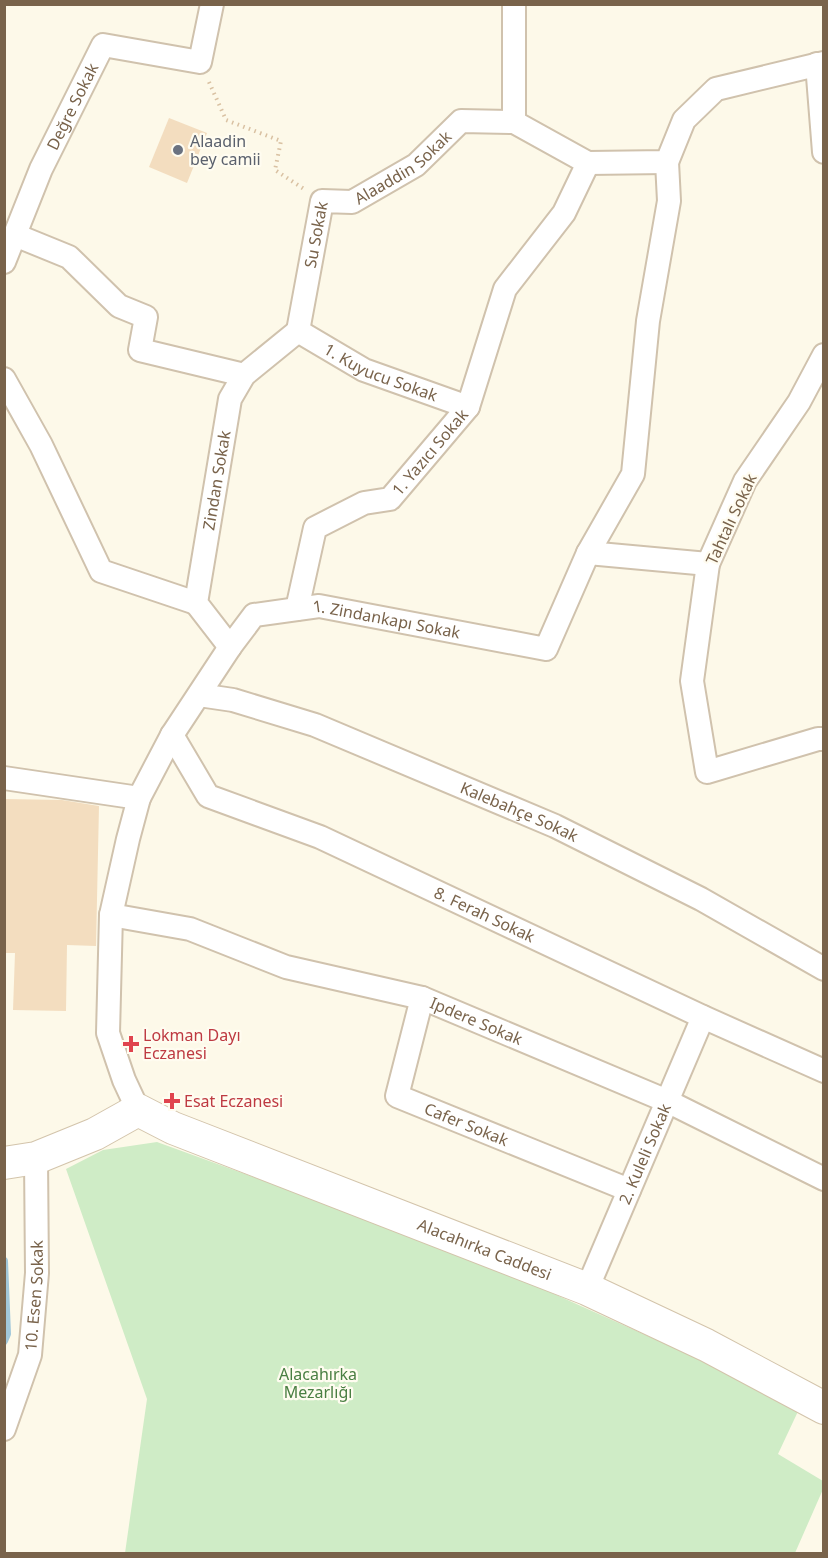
<svg xmlns="http://www.w3.org/2000/svg" width="828" height="1558" font-family="'Noto Sans',sans-serif">
	<style>
		.green { fill: #cfecc6 }
		.lines { fill: none; stroke-linecap: round; stroke-linejoin: round }
		.stream { stroke: #a2c8da; stroke-width: 8 }
		.building { fill: #f3ddbf }
		.minor-casing { stroke: #d0c2ad; stroke-width: 26 }
		.secondary-casing { stroke: #d3c4ab; stroke-width: 34 }
		.path { stroke: #d9c1a2; stroke-width: 4; stroke-dasharray: 1.5 4.5; stroke-linecap: butt }
		.minor { stroke: #fff; stroke-width: 22 }
		.secondary { stroke: #fff; stroke-width: 32 }
		.worship-dot { fill: #6b7280; stroke: #fffcf0; stroke-width: 2 }
		.health-dot { fill: #e0444e; stroke: #fffcf0; stroke-width: 2 }
		.labels { text-anchor: middle; stroke-width: 4.5; stroke-linejoin: round; paint-order: stroke }
		.street-label { font-size: 16px; fill: #79634b; stroke: #fffcf0 }
		.worship-label { font-size: 16px; fill: #5b616d; stroke: #fffcf0; text-anchor: start }
		.health-label { font-size: 16px; fill: #be3a42; stroke: #fffcf0; text-anchor: start }
		.park-label { font-size: 16px; fill: #4a7f42; stroke: #fffcf0 }
	</style>
	<rect width="100%" height="100%" fill="#fdf9e9"/>
	<polygon class="green" points="157,1142 465,1254 801,1405 778,1454 823,1481 824,1487 795,1553 125,1553 147,1399 66,1169 103,1150"/>
	<g class="lines">
		<polyline class="stream" points="4,1261 7,1334 4,1341"/>
	</g>
	<g class="building">
		<polygon points="169,118 207,133 187,183 149,167"/>
		<polygon points="4,799 62,800 99,806 96,946 67,945 66,1011 13,1010 15,953 4,953"/>
	</g>
	<g class="lines">
		<g class="minor-casing">
			<g id="minor">
				<polyline points="514,4 514,122"/>
				<polyline points="817,64 824,152"/>
				<polyline points="15,235 69,257 119,306 146,317 140,350 244,375"/>
				<path id="s1" d="M4,262l37,-93 62,-124 97,17 12,-58"/>
				<path id="s2" d="M298,331l24,-130 30,1 64,-37 45,-44 53,1 74,41 79,-1 17,-42 32,-31 108,-26"/>
				<path id="s3" d="M298,331l66,39 104,37"/>
				<polyline points="824,355 799,402 745,481 708,564 692,681 707,772 818,739 824,739"/>
				<polyline points="4,379 41,445 101,571 196,603"/>
				<polyline points="588,553 708,564"/>
				<path id="s4" d="M297,609l18,-81 49,-25 26,-4 78,-92 37,-118 59,-76 24,-50"/>
				<path id="s5" d="M230,647l-34,-44 34,-204 14,-24 54,-44"/>
				<path id="s6" d="M199,695l34,5 82,25 240,101 146,73 123,70"/>
				<path id="s7" d="M172,735l36,61 112,41 383,180 121,54"/>
				<polyline points="4,778 139,798"/>
				<path id="s8" d="M111,915l79,14 96,38 136,31 245,103 157,78"/>
				<path id="s9" d="M422,998l-25,98 232,94"/>
				<path id="s10" d="M138,1110l-14,-30 -16,-47 3,-118 17,-76 11,-41 33,-63 58,-88 24,-32 65,-9 227,43 42,-96 45,-79 15,-153 21,-120 -2,-39"/>
				<path id="s11" d="M587,1289l116,-272"/>
				<path id="s12" d="M4,1429l26,-74 7,-82 -1,-115"/>
			</g>
		</g>
		<g class="secondary-casing">
			<g id="secondary">
				<path id="s13" d="M4,1163l32,-5 59,-24 43,-24 35,18 414,161 119,56 118,63"/>
			</g>
		</g>
		<polyline class="path" points="209,82 226,120 281,141 275,170 304,189"/>
		<use href="#minor" class="minor"/>
		<use href="#secondary" class="secondary"/>
	</g>
	<circle class="worship-dot" cx="178" cy="150" r="6"/>
	<g class="health-dot">
		<path d="M128 1035h6v6h6v6h-6v6h-6v-6h-6v-6h6z"/>
		<path d="M169 1092h6v6h6v6h-6v6h-6v-6h-6v-6h6z"/>
	</g>
	<g class="labels">
		<g class="street-label">
			<text dy="6" stroke="none"><textPath href="#s1" startOffset="170">Değre Sokak</textPath></text>
			<text dy="6" stroke="none"><textPath href="#s2" startOffset="224">Alaaddin Sokak</textPath></text>
			<text dy="6" stroke="none"><textPath href="#s2" startOffset="98">Su Sokak</textPath></text>
			<text dy="6" stroke="none"><textPath href="#s3" startOffset="93">1. Kuyucu Sokak</textPath></text>
			<text dy="6" stroke="none"><textPath href="#s4" startOffset="226">1. Yazıcı Sokak</textPath></text>
			<text dy="6" stroke="none"><textPath href="#s5" startOffset="180">Zindan Sokak</textPath></text>
			<text transform="translate(731 519) rotate(-65)" y="6">Tahtalı Sokak</text>
			<text dy="6" stroke="none"><textPath href="#s10" startOffset="672">1. Zindankapı Sokak</textPath></text>
			<text dy="6" stroke="none"><textPath href="#s6" startOffset="342">Kalebahçe Sokak</textPath></text>
			<text dy="6" stroke="none"><textPath href="#s7" startOffset="372">8. Ferah Sokak</textPath></text>
			<text dy="6" stroke="none"><textPath href="#s8" startOffset="382">Ipdere Sokak</textPath></text>
			<text dy="6" stroke="none"><textPath href="#s9" startOffset="176">Cafer Sokak</textPath></text>
			<text dy="6" stroke="none"><textPath href="#s11" startOffset="147">2. Kuleli Sokak</textPath></text>
			<text dy="6" stroke="none"><textPath href="#s13" startOffset="519">Alacahırka Caddesi</textPath></text>
			<text dy="6" stroke="none"><textPath href="#s12" startOffset="138">10. Esen Sokak</textPath></text>
		</g>
		<g class="worship-label">
			<text x="190" y="147">Alaadin<tspan x="190" dy="18">bey camii</tspan></text>
		</g>
		<g class="health-label">
			<text x="143" y="1041">Lokman Dayı<tspan x="143" dy="18">Eczanesi</tspan></text>
			<text x="184" y="1107">Esat Eczanesi</text>
		</g>
		<g class="park-label">
			<text x="318" y="1380">Alacahırka<tspan x="318" dy="18">Mezarlığı</tspan></text>
		</g>
	</g>
	<rect width="828" height="1558" fill="none" stroke="#79634b" stroke-width="12"/>
</svg>
